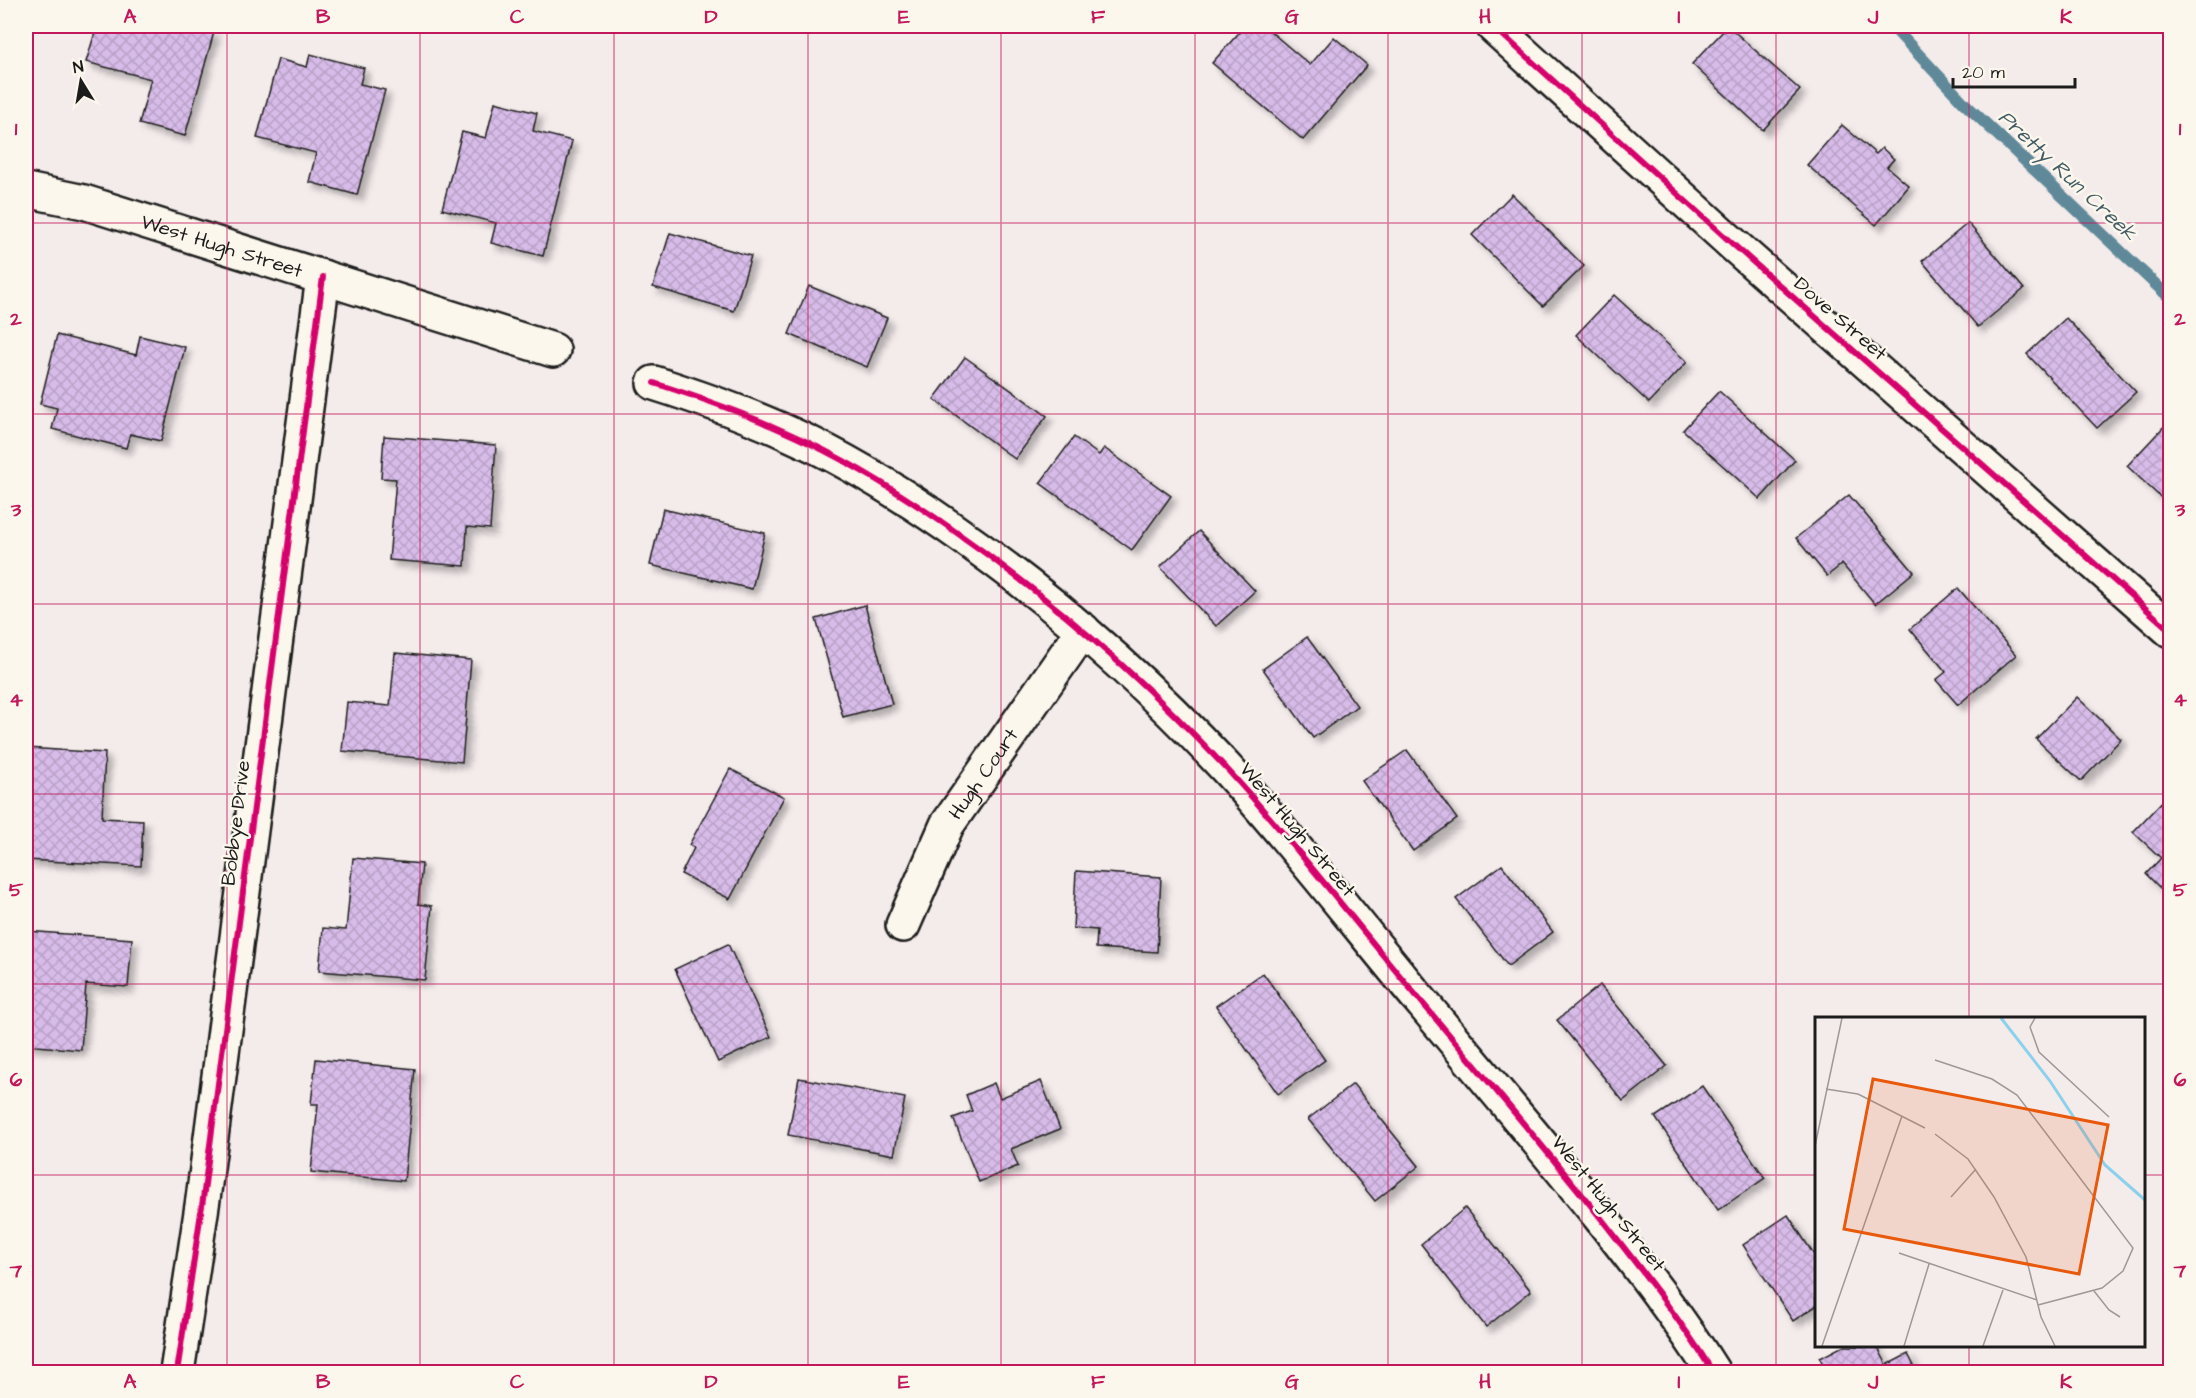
<svg xmlns="http://www.w3.org/2000/svg" width="2196" height="1398" font-family="'Architects Daughter',sans-serif">
	<style>
		.lines { fill: none; stroke-linecap: round; stroke-linejoin: round }
		.stream { stroke: #5f8999; stroke-width: 12 }
		.building { fill: url(#building-cross-hatch); stroke: #1c1c1c; stroke-width: 1.5; filter: url(#shadow) }
		.minor-casing { stroke: #1c1c1c; stroke-width: 38 }
		.minor { stroke: #fbf7ec; stroke-width: 33 }
		.cycleway-casing { stroke: #fbf7ec; stroke-width: 10 }
		.cycleway { stroke: #d6006c; stroke-width: 6 }
		.grid { fill: none; stroke: #c2185b; stroke-width: 1.5; stroke-opacity: 0.55 }
		.labels { text-anchor: middle; stroke-width: 5; stroke-linejoin: round; paint-order: stroke }
		.street-label { font-size: 20px; fill: #1c1c1c; stroke: #fbf7ec }
		.water-label { font-size: 21px; font-style: italic; fill: #435b65; stroke: #fbf7ec }
		.inset-river { fill: none; stroke: #8bd1ec; stroke-width: 3 }
		.inset-road { fill: none; stroke: #9e9898; stroke-width: 1.5 }
		.view { fill: #e8590c; fill-opacity: 0.15; stroke: #e8590c; stroke-width: 3 }
		.inset-edge { fill: none; stroke: #1c1c1c; stroke-width: 3 }
		.neatline { fill: none; stroke: #c2185b; stroke-width: 2 }
		.grid-label { font-size: 20px; text-anchor: middle; font-weight: bold; fill: #c2185b }
	</style>
	<defs>
		<pattern id="building-cross-hatch" width="8" height="8" patternUnits="userSpaceOnUse" patternTransform="scale(1.5)"><rect width="8" height="8" fill="#d7bbe8"/><path d="M0 0l8 8M0 8l8-8" fill="none" stroke="#b8a0c6"/></pattern>
		<filter id="shadow"><feDropShadow dx="5.5" dy="5.5" stdDeviation="3" flood-color="#0004"/></filter>
	</defs>
	<rect width="100%" height="100%" fill="#f4ebeb"/>
	<filter id="ink" filterUnits="userSpaceOnUse"><feTurbulence type="fractalNoise" baseFrequency=".0167" numOctaves="2"/><feDisplacementMap in="SourceGraphic" scale="12" xChannelSelector="R" yChannelSelector="G"/><feConvolveMatrix kernelMatrix="1 2 1 2 8 2 1 2 1" color-interpolation-filters="sRGB"/></filter>
	<g filter="url(#ink)">
		<g class="lines">
			<polyline class="stream" points="1892,26 1964,103 2170,298"/>
		</g>
		<g class="building">
			<polygon points="97,26 199,26 198,28 214,32 185,136 139,124 151,79 86,62"/>
			<polygon points="1245,26 1264,26 1310,65 1334,37 1367,65 1303,140 1212,63"/>
			<polygon points="1728,26 1800,90 1763,130 1692,64"/>
			<polygon points="310,54 364,68 360,84 385,90 357,195 309,182 316,153 257,138 278,59 307,67"/>
			<polygon points="495,102 537,113 533,131 572,141 543,256 491,243 496,223 442,209 462,132 486,138"/>
			<polygon points="1842,125 1876,154 1882,148 1894,159 1887,167 1909,186 1876,225 1807,165"/>
			<polygon points="1512,194 1584,266 1543,306 1472,235"/>
			<polygon points="1968,223 2024,289 1978,327 1922,261"/>
			<polygon points="670,233 751,256 734,311 653,287"/>
			<polygon points="809,286 887,318 867,367 789,334"/>
			<polygon points="1614,295 1687,362 1649,403 1576,335"/>
			<polygon points="2066,318 2136,392 2097,428 2027,354"/>
			<polygon points="57,335 136,355 140,336 185,347 161,441 130,434 126,448 52,429 57,408 40,404"/>
			<polygon points="965,357 1047,416 1015,459 934,399"/>
			<polygon points="1719,391 1795,460 1760,499 1683,430"/>
			<polygon points="2169,421 2170,423 2170,506 2127,466"/>
			<polygon points="384,436 496,445 490,529 467,527 465,566 389,560 396,479 381,478"/>
			<polygon points="1074,437 1099,455 1104,448 1171,496 1132,550 1040,483"/>
			<polygon points="1849,495 1914,572 1875,604 1842,564 1827,576 1796,538"/>
			<polygon points="663,509 765,533 752,589 650,565"/>
			<polygon points="1199,531 1255,591 1216,626 1160,567"/>
			<polygon points="1958,588 2016,655 1958,705 1936,680 1946,672 1910,629"/>
			<polygon points="865,605 892,704 843,717 816,619"/>
			<polygon points="1307,637 1357,706 1313,738 1263,669"/>
			<polygon points="395,653 471,660 462,762 342,751 347,702 390,706"/>
			<polygon points="2077,697 2121,739 2081,781 2036,739"/>
			<polygon points="26,748 105,753 102,818 143,820 141,866 26,860"/>
			<polygon points="1407,750 1457,819 1413,851 1362,781"/>
			<polygon points="730,769 784,797 730,899 681,874 694,848 689,845"/>
			<polygon points="2169,794 2170,796 2170,898 2146,874 2161,858 2133,832"/>
			<polygon points="353,858 422,864 418,904 432,906 425,980 319,971 323,928 346,930"/>
			<polygon points="1502,865 1553,932 1508,966 1456,899"/>
			<polygon points="1076,871 1161,877 1157,952 1096,948 1097,930 1073,928"/>
			<polygon points="26,931 132,939 128,987 86,984 81,1050 26,1045"/>
			<polygon points="728,944 771,1037 718,1062 675,969"/>
			<polygon points="1263,973 1325,1060 1278,1094 1216,1006"/>
			<polygon points="1600,985 1667,1066 1623,1101 1557,1020"/>
			<polygon points="316,1059 415,1069 404,1181 311,1172 318,1104 311,1104"/>
			<polygon points="799,1078 905,1098 894,1155 788,1135"/>
			<polygon points="1041,1081 1060,1129 1011,1149 1018,1166 979,1182 953,1118 972,1111 966,1095 994,1083 1000,1098"/>
			<polygon points="1353,1084 1419,1166 1375,1201 1308,1119"/>
			<polygon points="1702,1086 1765,1178 1718,1210 1655,1117"/>
			<polygon points="1465,1208 1531,1291 1486,1327 1421,1244"/>
			<polygon points="1788,1215 1816,1258 1816,1306 1793,1321 1743,1245"/>
			<polygon points="1843,1346 1877,1346 1887,1365 1908,1354 1917,1372 1827,1372 1820,1358"/>
		</g>
		<g class="lines">
			<g class="minor-casing">
				<g id="minor">
					<polyline points="1493,26 1735,246 2170,630"/>
					<path id="s1" d="M26,190l58,12 469,148"/>
					<path d="M654,383c47,15 93,31 138,52 54,24 105,56 154,90 101,70 195,152 279,242 70,76 133,160 200,239 59,70 118,140 175,211 40,51 79,101 113,155"/>
					<path id="s2" d="M903,925l44,-100 136,-195"/>
					<polyline points="177,1372 203,1199 323,277"/>
				</g>
			</g>
			<use href="#minor" class="minor"/>
			<g class="cycleway-casing">
				<g id="cycleway">
					<polyline points="1493,26 1735,246 2170,630"/>
					<path d="M654,383c47,15 93,31 138,52 54,24 105,56 154,90 101,70 195,152 279,242 70,76 133,160 200,239 59,70 118,140 175,211 40,51 79,101 113,155"/>
					<polyline points="177,1372 203,1199 323,277"/>
				</g>
			</g>
			<use href="#cycleway" class="cycleway"/>
		</g>
	</g>
	<path class="grid" d="M227,26v1346M420,26v1346M614,26v1346M808,26v1346M1001,26v1346M1195,26v1346M1388,26v1346M1582,26v1346M1776,26v1346M1969,26v992M26,223h2144M26,414h2144M26,604h2144M26,794h2144M26,984h2144M26,1175h1790M2144,1175h26M1969,1346v26"/>
	<g class="labels">
		<g class="street-label">
			<text dy="7" stroke="none"><textPath href="#s1" startOffset="204">West Hugh Street</textPath></text>
			<text transform="translate(1841 318) rotate(41)" y="7">Dove Street</text>
			<text dy="7" stroke="none"><textPath href="#s2" startOffset="172">Hugh Court</textPath></text>
			<text transform="translate(235 823) rotate(-83)" y="7">Bobbye Drive</text>
			<text transform="translate(1298 829) rotate(50)" y="7">West Hugh Street</text>
			<text transform="translate(1609 1203) rotate(51)" y="7">West Hugh Street</text>
		</g>
		<g class="water-label">
			<text transform="translate(2068 175) rotate(43)" y="7">Pretty Run Creek</text>
		</g>
	</g>
	<g transform="translate(1815 1017)">
		<rect width="330" height="330" fill="#f4ebeb"/>
		<path class="inset-river" d="M186,1l49,63 55,84 40,35"/>
		<path class="inset-road" d="M220,1l-5,9 9,25 70,65M120,43l57,19 25,16 116,153 -10,23 -21,17 -64,17M11,72l32,5 67,34M120,117l33,25 26,38 32,60 15,60 14,29M0,129l27,-128M136,180l25,-28M84,236l138,47M279,274l15,19 11,7M7,329l80,-230M89,329l25,-82M168,329l20,-56"/>
		<path class="view" d="M58,62l235,46 -29,149 -235,-45z"/>
		<rect width="330" height="330" class="inset-edge"/>
	</g>
	<rect width="2196" height="1398" fill="none" stroke="#fbf7ec" stroke-width="66"/>
	<g transform="translate(81 81) rotate(349)" stroke="#fbf7ec" stroke-width="4.5" paint-order="stroke">
	<path d="M0-4.5L10 22L0 15L-10 22Z" fill="#1c1c1c"/>
	<text y="-9" font-size="16" font-weight="bold" text-anchor="middle" fill="#1c1c1c">N</text>
	</g>
	<path d="M1953 78v9h122v-9" fill="none" stroke="#1c1c1c" stroke-width="3"/>
	<text x="1962" y="78" font-size="18" fill="#1c1c1c" stroke="#fbf7ec" stroke-width="4.5" paint-order="stroke">20 m</text>
	<rect x="33" y="33" width="2130" height="1332" class="neatline"/>
	<g class="grid-label">
		<text x="130" y="23">A</text>
		<text x="323" y="23">B</text>
		<text x="517" y="23">C</text>
		<text x="711" y="23">D</text>
		<text x="904" y="23">E</text>
		<text x="1098" y="23">F</text>
		<text x="1292" y="23">G</text>
		<text x="1485" y="23">H</text>
		<text x="1679" y="23">I</text>
		<text x="1873" y="23">J</text>
		<text x="2066" y="23">K</text>
		<text x="16" y="135">1</text>
		<text x="2180" y="135">1</text>
		<text x="16" y="325">2</text>
		<text x="2180" y="325">2</text>
		<text x="16" y="516">3</text>
		<text x="2180" y="516">3</text>
		<text x="16" y="706">4</text>
		<text x="2180" y="706">4</text>
		<text x="16" y="896">5</text>
		<text x="2180" y="896">5</text>
		<text x="16" y="1086">6</text>
		<text x="2180" y="1086">6</text>
		<text x="16" y="1277">7</text>
		<text x="2180" y="1277">7</text>
		<text x="130" y="1388">A</text>
		<text x="323" y="1388">B</text>
		<text x="517" y="1388">C</text>
		<text x="711" y="1388">D</text>
		<text x="904" y="1388">E</text>
		<text x="1098" y="1388">F</text>
		<text x="1292" y="1388">G</text>
		<text x="1485" y="1388">H</text>
		<text x="1679" y="1388">I</text>
		<text x="1873" y="1388">J</text>
		<text x="2066" y="1388">K</text>
	</g>
</svg>
